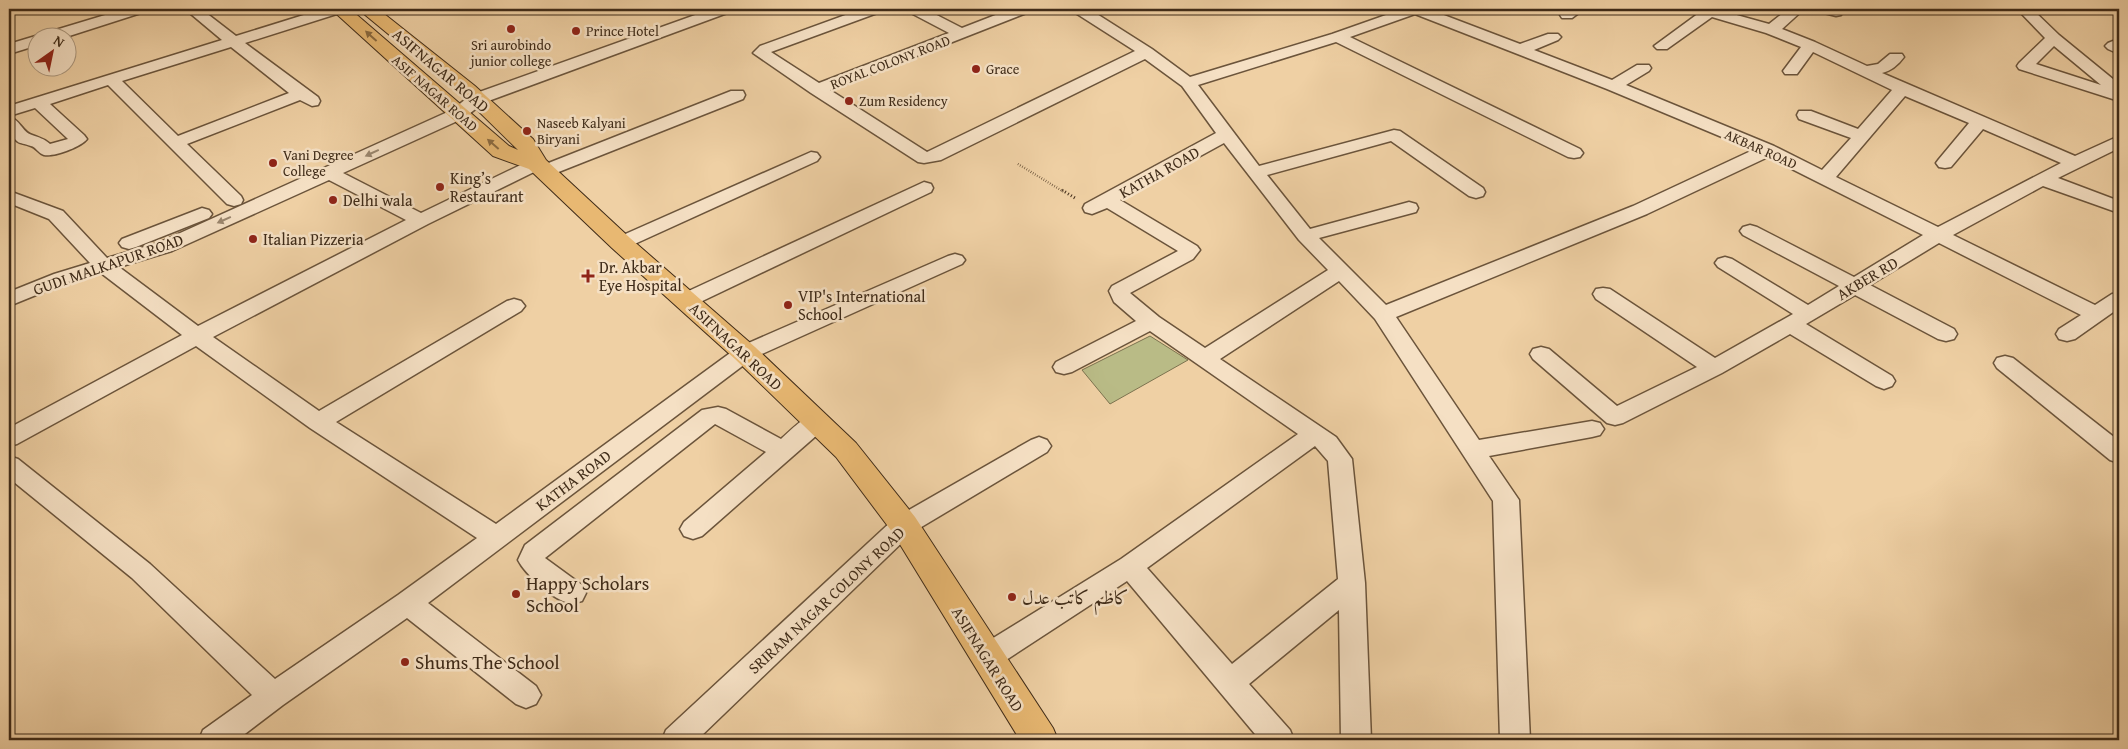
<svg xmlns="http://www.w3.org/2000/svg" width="2128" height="749" font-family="'Gentium Book Plus',Amiri,serif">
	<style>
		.green { fill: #b9bb86; stroke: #7c734f }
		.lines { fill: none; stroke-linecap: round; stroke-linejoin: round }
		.minor-casing { stroke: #6b543b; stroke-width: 3 }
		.major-casing { stroke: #3f2b18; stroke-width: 2 }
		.path-far1 { stroke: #3f2b18; stroke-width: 2.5; stroke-dasharray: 0.5 2; stroke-linecap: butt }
		.path { stroke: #3f2b18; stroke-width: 3; stroke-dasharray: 1 2.5; stroke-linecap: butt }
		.minor { fill: #f5e0c4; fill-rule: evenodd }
		.major { fill: #e8b872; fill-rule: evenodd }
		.oneway { fill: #8b6a40 }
		.oneway2 { fill: #9a866e }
		.poi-dot { fill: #8f2418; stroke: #f5e0c4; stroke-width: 2 }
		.labels { text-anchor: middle; stroke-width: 5; stroke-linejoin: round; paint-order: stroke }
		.far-poi-label { font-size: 14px; fill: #3f2b18; stroke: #f5e0c4; text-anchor: start }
		.far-street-label { font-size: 14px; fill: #3f2b18; stroke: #f5e0c4 }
		.street-label { font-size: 16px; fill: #3f2b18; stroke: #f5e0c4 }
		.poi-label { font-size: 16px; fill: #3f2b18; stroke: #f5e0c4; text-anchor: start }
		.near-poi-label { font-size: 19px; fill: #3f2b18; stroke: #f5e0c4; text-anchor: start }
	</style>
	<rect width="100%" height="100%" fill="#efd0a4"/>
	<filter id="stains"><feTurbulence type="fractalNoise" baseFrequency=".004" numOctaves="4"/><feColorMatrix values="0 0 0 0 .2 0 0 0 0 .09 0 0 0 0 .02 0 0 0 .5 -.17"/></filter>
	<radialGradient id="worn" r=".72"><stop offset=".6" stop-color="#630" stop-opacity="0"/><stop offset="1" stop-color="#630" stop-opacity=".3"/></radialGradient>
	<polygon class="green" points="1150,336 1188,360 1110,404 1082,370"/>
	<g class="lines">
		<g class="minor-casing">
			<g id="minor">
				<polygon points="125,9 146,9 144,12 63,38 38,38 38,45 9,54 9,44"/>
				<path d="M185,9h16l35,27 87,-27h22l-2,3 -98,31 73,54 2,4 -2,4 -6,1 -12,-6 -113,44 54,52 2,4 -2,4 -7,2 -7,-2 -119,-119 -58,19 34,31 3,4c-6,8 -33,18 -43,16 -6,-2 -8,-8 -13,-9 -15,-5 -10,0 -22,-14v-15c11,2 13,15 23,18 8,3 11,3 18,9l18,-5 -33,-31 -26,8v-10l213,-66zM231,47l58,46 -111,43 -56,-55z"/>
				<path d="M712,9h20l-2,3 -247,91 -19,15 -121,55 78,40 110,-53 6,-1 6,1 3,4 185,-73h12l2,4 -2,4 -192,76 -6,1 -6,-1 -3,-4 -108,53 -215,113 106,74 188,-110 7,-2 7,2 4,5 -4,5 -185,111 160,102 241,-176 211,-92 7,-2 7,2 3,4 -3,4 -209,94 -325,245 108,83 5,9 -5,9 -10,4 -10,-4 -109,-86 -124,87 -46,35h-38l4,-10 49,-35 -120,-117 -123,-100v-22l9,3 132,105 125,115 123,-84 79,-57 -167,-110 -114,-82 -179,98 -8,2v-18l173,-93 -81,-62 -33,9 -59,24v-14l45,-18 36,-11 -41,-44 -40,-16v-12l54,20 44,47 51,-15 294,-133 19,-15zM329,180l77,40 -208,106 -79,-59 53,-16z"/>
				<path d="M862,9h20l-2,3 -109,40 48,31 130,-50 -40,-21 -2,-3h18l37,19 49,-19h20l-2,3 -199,78 97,62 208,-101 -61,-39 -2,-3h17l63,40 38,28 142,-43 71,-25h25l92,35 28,-10h10l3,3 -3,3 -24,10 78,30 25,-15h12l2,3 -2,3 -23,14 148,61 48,24 29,-32 -52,-19 -2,-4 2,-4h12l47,18 34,-39 -79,-38 -16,22h-12l-2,-3 18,-24 -35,-14 -54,-16 -45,32h-10l-3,-3 45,-33 -6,-4h22l54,15 19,-15h16l-22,20 33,13 52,24 11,-2 12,-10h12l2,3c-5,7 -13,14 -22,16l193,83 44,-20v12l-61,30 61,23v12l-76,-27 -90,49 142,70 17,-11 7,-1v15l-44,31 -8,2 -8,-2 -3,-5 3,-5 22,-14 -142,-72 -69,42 84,44 3,5 -3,5 -8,2 -8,-2 -83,-44 -49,29 86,52 3,5 -3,5 -8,3 -8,-3 -86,-52 -68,39 -99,50 -8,2 -8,-2 -74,-64 -3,-5 3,-5 8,-2 8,2 68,57 80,-39 -101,-68 -3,-5 3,-5 7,-1 7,1 105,69 78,-44 -75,-47 -3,-4 3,-4 7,-2 7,2 76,46 31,-19 -96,-51 -3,-4 3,-4 7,-2 7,2 97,50 69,-42 -155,-78 -121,57 -251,103 83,123 113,-19 8,2 4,6 -4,6 -8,2 -103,19 30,44 11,240h-30l-7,-239 -118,-182 -36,-38 -119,78 116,78 16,22 13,124 6,157h-30l-2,-130 -90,74 41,46 4,10h-34l-133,-159 -130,85 -10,3 -10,-3 -4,-9 4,-9 144,-89 177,-125 -148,-103 -78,41 -8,2 -8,-2 -3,-5 3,-5 80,-41 -22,-19 -5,-11 3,-5 66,-35 -71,-43 -15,6 -7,-2 -2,-4 2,-4 131,-71 -34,-47 -37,-27 -204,101 -17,3 -6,-1 -107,-69 -58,-40 7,-7zM1415,14l192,75 146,61 -120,56 -247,99 -67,-67 97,-26 2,-4 -2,-4 -7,-2 -99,27 -43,-54 124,-34 78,55 7,2 7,-2 2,-4 -2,-4 -83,-57 -6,-1 -135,36 -61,-81 138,-43 232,115 6,1 6,-1 3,-4 -3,-4 -230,-112zM1905,96l64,27 -30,36 -3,4 3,4 6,1 6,-1 32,-38 78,34 -123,64 -102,-50zM1224,143l75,97 29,30 -123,78 -46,-31 -29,-24 63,-34 7,-9 -3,-4 -77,-46zM1315,446l13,15 10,118 -106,85 -85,-96z"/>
				<polygon points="1567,9 1584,9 1572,18 1562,18 1560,15"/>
				<polygon points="1818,9 1841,9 1843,12 1841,15 1836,16 1820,12"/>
				<path d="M2017,9h15l27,26 60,49v17l-100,-32 -2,-3 2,-3 26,-25zM2054,46l47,39 -65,-21z"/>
				<polygon points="2113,41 2119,43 2119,54 2108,49 2105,46 2108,43"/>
				<polygon points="811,152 817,153 820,157 817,161 628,247 621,249 614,247 611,243 614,239"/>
				<polygon points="924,182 931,184 933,188 931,192 694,305 687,307 680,305 677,300 680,295"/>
				<polygon points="202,208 209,210 212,214 209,218 136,247 129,249 122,247 119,243 122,239"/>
				<polygon points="2005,356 2013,358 2119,441 2119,463 2110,460 1997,368 1994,363 1997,358"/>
				<path d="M718,407l8,2 55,30c13,-11 26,-28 44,-23l4,6 -4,6 -123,108 -9,3 -9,-3 -4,-7 4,-7 82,-70 -51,-28 -170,134 37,27 4,8 -4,8c-4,1 -8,3 -12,2 -16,-2 -45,-29 -52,-43l7,-15 177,-135z"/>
				<polygon points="1039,437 1047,440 1051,446 1047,452 913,532 697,740 662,740 666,730 895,518 1031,440"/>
			</g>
		</g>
		<g class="major-casing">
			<polygon id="major" points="331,9 350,9 509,146 518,150 461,94 358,9 378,9 475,86 533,139 546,160 630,238 755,347 856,443 915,517 1053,728 1058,740 1020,740 893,533 836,457 735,359 612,248 529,169 493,156"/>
		</g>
		<polyline class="path-far1" points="1018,164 1064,192"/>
		<polyline class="path" points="1062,190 1075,198"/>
		<use href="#minor" class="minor"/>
		<use href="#major" class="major"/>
	</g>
	<defs><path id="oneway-solid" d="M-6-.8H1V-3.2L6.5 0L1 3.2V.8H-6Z" transform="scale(1.25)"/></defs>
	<g class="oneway">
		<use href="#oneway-solid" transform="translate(371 36) rotate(-138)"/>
		<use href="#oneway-solid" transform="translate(493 144) rotate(-139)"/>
	</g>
	<g class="oneway2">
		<use href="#oneway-solid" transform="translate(372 153) rotate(155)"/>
		<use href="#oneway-solid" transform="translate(224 220) rotate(156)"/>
	</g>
	<g class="poi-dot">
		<circle cx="511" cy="29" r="5"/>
		<circle cx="576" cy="31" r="5"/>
		<circle cx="976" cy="69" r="5"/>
		<circle cx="849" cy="101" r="5"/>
		<circle cx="527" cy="131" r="5"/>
		<circle cx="273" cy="163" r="5"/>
		<circle cx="440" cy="187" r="5"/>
		<circle cx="333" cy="200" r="5"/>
		<circle cx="253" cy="239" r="5"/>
		<path d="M585.5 268.5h5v5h5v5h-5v5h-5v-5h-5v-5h5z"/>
		<circle cx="788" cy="305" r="5"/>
		<circle cx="516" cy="594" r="5"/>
		<circle cx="1012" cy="597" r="5"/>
		<circle cx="405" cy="662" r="5"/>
	</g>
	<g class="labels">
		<g class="far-poi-label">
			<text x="586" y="36">Prince Hotel</text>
			<text x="511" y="50" text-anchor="middle">Sri aurobindo<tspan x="511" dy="16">junior college</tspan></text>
			<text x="986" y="74">Grace</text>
			<text x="859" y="106">Zum Residency</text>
			<text x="537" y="128">Naseeb Kalyani<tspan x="537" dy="16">Biryani</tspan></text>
			<text x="283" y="160">Vani Degree<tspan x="283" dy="16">College</tspan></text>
		</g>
		<g class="far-street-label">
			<text transform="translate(890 62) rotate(-21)" y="5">ROYAL COLONY ROAD</text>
			<text transform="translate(435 93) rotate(41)" y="5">ASIF NAGAR ROAD</text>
			<text transform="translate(1761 149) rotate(24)" y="5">AKBAR ROAD</text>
		</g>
		<g class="street-label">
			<text transform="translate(441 70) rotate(40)" y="6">ASIFNAGAR ROAD</text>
			<text transform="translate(1159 172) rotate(-29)" y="6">KATHA ROAD</text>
			<text transform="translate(108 264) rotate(-19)" y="6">GUDI MALKAPUR ROAD</text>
			<text transform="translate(1867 278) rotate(-31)" y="6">AKBER RD</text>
			<text transform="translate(736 346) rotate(43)" y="6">ASIFNAGAR ROAD</text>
			<text transform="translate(573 480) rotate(-37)" y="6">KATHA ROAD</text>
			<text transform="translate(826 600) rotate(-43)" y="6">SRIRAM NAGAR COLONY ROAD</text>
			<text transform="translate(988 659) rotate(58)" y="6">ASIFNAGAR ROAD</text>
		</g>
		<g class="poi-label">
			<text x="450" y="184">King’s<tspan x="450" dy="18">Restaurant</tspan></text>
			<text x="343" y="206">Delhi wala</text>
			<text x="263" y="245">Italian Pizzeria</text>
			<text x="599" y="273">Dr. Akbar<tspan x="599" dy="18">Eye Hospital</tspan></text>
			<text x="798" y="302">VIP's International<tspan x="798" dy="18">School</tspan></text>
		</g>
		<g class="near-poi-label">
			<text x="526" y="590">Happy Scholars<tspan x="526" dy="22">School</tspan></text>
			<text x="1022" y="604">كاظم كاتب عدل</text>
			<text x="415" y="669">Shums The School</text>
		</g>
	</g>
	<rect width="2128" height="749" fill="none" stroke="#efd0a4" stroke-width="30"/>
	<rect x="10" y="10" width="2108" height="729" fill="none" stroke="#3f2b18" stroke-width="2.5"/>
	<rect x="15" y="15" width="2098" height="719" fill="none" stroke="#3f2b18"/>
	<g transform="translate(52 52) rotate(33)"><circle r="24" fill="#f5e0c4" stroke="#ac987f"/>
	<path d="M0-4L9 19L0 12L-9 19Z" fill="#8f2418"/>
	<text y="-8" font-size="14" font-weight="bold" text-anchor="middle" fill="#3f2b18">N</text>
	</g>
	<rect width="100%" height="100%" filter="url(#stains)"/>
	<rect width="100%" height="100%" fill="url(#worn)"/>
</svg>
